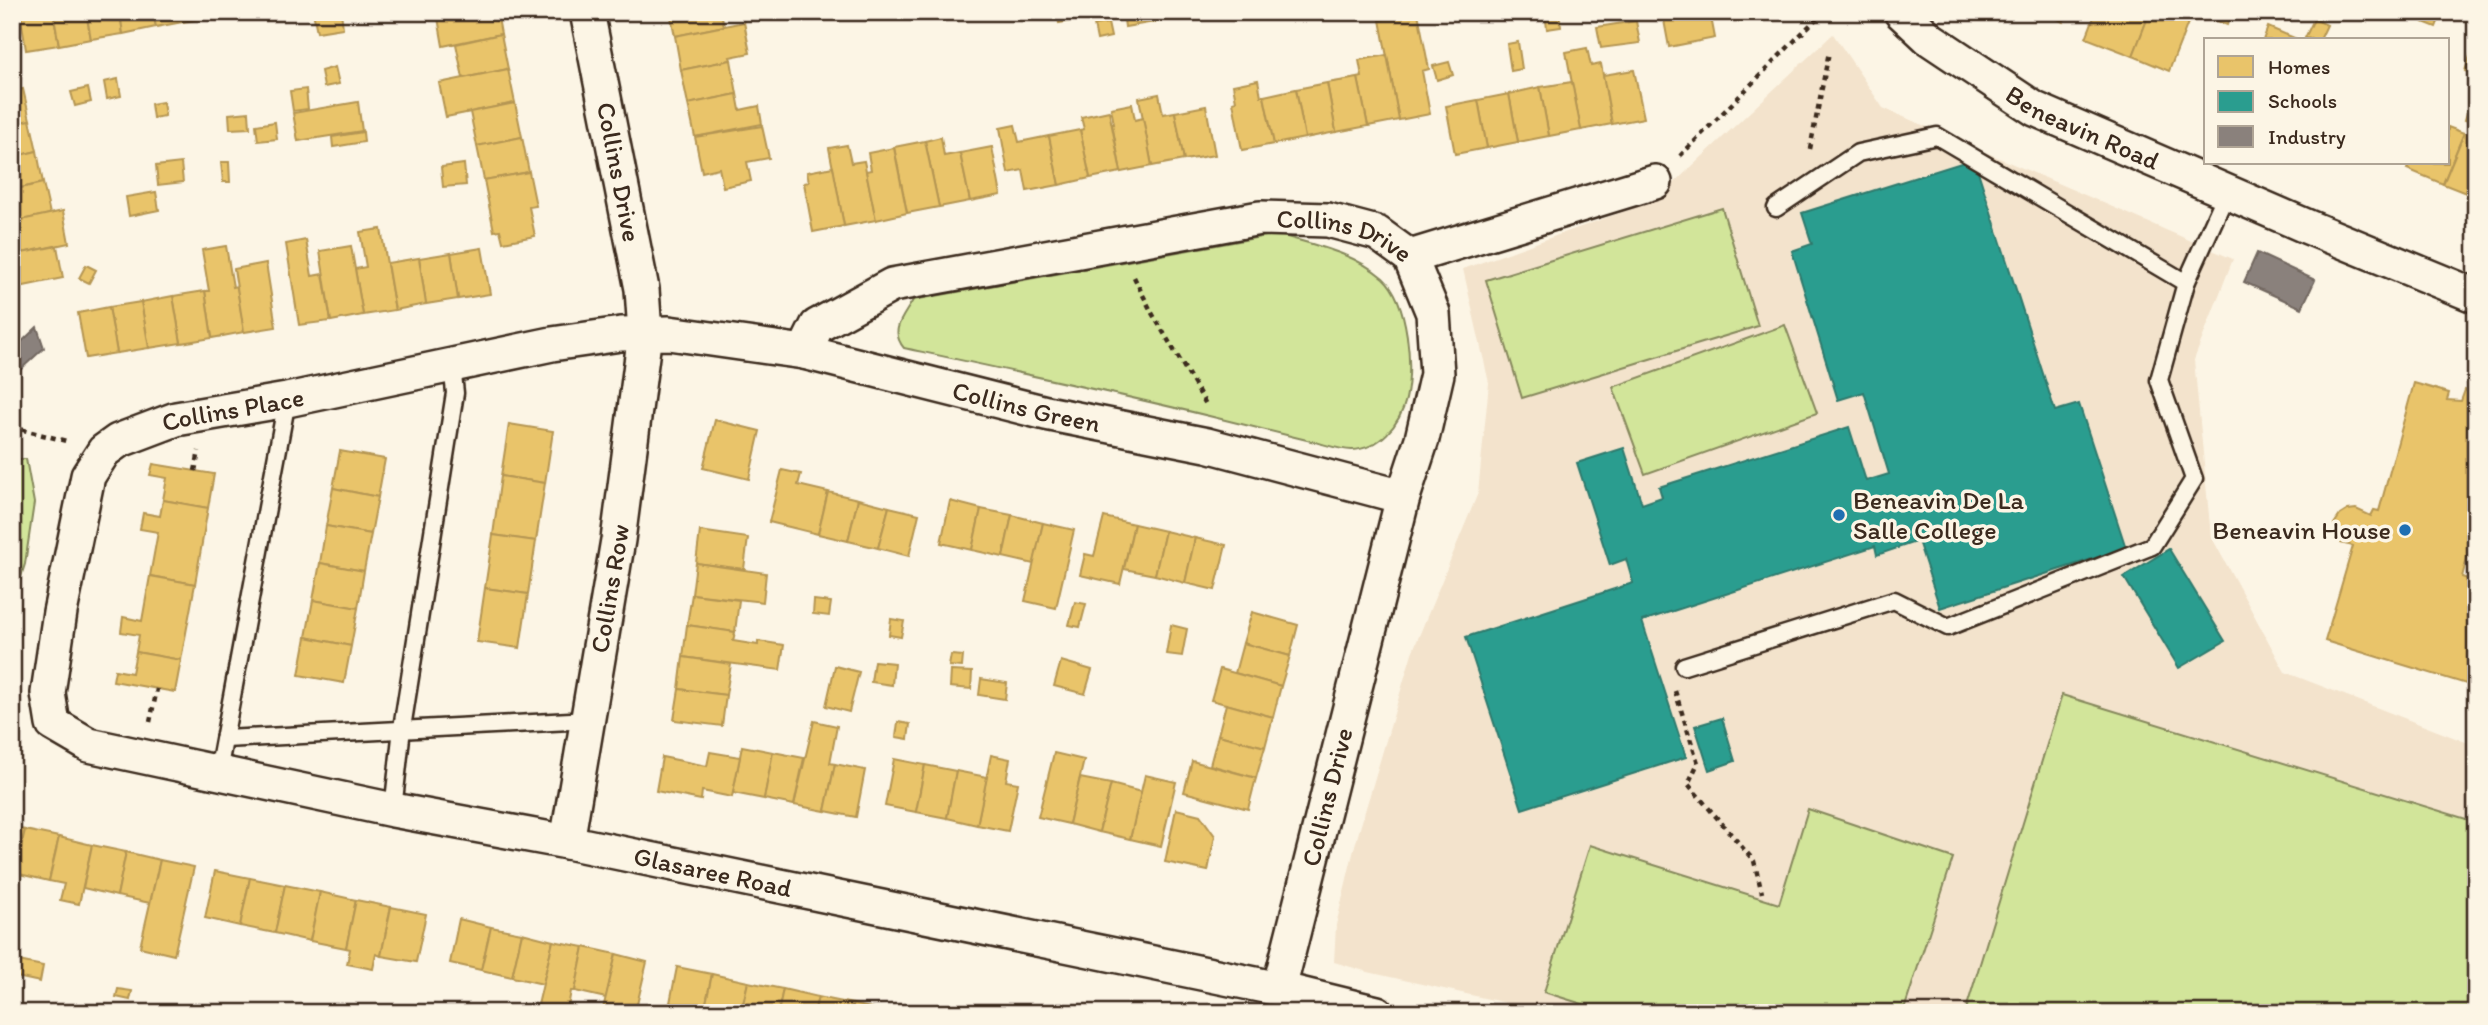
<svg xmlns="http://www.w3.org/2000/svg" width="2488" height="1025" font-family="Itim,sans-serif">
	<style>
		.built { fill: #f3e3cc }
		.green { fill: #d2e59a; stroke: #86885c; stroke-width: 2 }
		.homes { fill: #e9c46a; stroke: #b59653; stroke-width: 2 }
		.schools { fill: #2a9d8f; stroke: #2f7a6d; stroke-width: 2 }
		.industry { fill: #8a817c; stroke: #726760; stroke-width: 2 }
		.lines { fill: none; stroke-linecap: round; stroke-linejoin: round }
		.lane-casing { stroke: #3b2a1e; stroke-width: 21 }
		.street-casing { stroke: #3b2a1e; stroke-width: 38 }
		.path { stroke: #3b2a1e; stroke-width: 4.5; stroke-dasharray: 5 5; stroke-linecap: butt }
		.lane { stroke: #fcf5e5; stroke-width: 16 }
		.street { stroke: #fcf5e5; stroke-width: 33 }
		.poi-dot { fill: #1f6fb2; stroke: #fcf5e5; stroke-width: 2.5 }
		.labels { text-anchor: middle; stroke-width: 7; stroke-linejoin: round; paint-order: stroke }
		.street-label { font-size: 26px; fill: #3b2a1e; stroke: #fcf5e5 }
		.poi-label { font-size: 26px; fill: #3b2a1e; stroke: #fcf5e5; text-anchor: start }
	</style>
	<rect width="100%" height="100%" fill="#fcf5e5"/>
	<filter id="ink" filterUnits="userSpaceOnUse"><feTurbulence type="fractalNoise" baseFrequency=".0143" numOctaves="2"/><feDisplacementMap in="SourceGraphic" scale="14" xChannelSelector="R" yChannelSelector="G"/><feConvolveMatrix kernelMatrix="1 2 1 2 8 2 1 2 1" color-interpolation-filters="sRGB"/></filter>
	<g filter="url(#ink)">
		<polygon class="built" points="1833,34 1883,108 2233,259 2194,360 2211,536 2285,672 2476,746 2476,1013 1530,1013 1502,1002 1368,972 1334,962 1336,925 1355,845 1412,653 1478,493 1489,383 1463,269 1656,200"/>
		<g class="green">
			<polygon points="1722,208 1758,326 1522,398 1486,280"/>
			<path d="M1277,234c36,11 76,18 106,44 26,24 30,89 23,121 -6,26 -27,50 -54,51 -12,0 -28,-6 -41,-9 -32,-8 -65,-16 -98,-24 -102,-25 -206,-47 -309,-69 -15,-18 -1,-30 9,-48z"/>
			<polygon points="1785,325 1817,413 1645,474 1613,387"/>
			<polygon points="12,459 26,459 34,503 25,564 12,605"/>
			<polygon points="2062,695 2476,822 2476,1013 1965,1013"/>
			<polygon points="1808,809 1953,858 1903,1013 1611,1013 1544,992 1590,845 1779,904"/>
		</g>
		<g class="homes">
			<polygon points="20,12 53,12 59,45 26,50"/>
			<polygon points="53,12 86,12 91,39 59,45"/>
			<polygon points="86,12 120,12 123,34 91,39"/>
			<polygon points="120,12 153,12 156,27 123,34"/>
			<polygon points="153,12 186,12 188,21 156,27"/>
			<polygon points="186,12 219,12 220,16 188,21"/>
			<polygon points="313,12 341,12 343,28 317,32"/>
			<polygon points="437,12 497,12 501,34 443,46"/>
			<polygon points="670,12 721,12 724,26 675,36"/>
			<polygon points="1057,12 1091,12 1092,17 1059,23"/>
			<polygon points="1123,12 1153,12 1155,22 1125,27"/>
			<polygon points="1545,12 1559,12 1561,27 1547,29"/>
			<polygon points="1679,12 1710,12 1715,38 1669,47 1663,15"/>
			<polygon points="2045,12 2078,12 2076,17 2069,13 2063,22"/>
			<polygon points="2096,12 2150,12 2133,56 2086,38"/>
			<polygon points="2150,12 2169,12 2189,20 2169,71 2133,56"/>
			<polygon points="2211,12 2232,12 2227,25 2209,18"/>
			<polygon points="2422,12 2442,12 2436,27 2418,20"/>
			<polygon points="1418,13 1429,69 1422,71 1430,114 1399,120 1380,20"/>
			<polygon points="2314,19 2327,25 2320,40 2305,38"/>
			<polygon points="1636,21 1640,43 1601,48 1597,27"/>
			<polygon points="744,22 750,53 730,57 731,60 681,70 675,36"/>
			<polygon points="1108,23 1111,37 1097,40 1094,25"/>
			<polygon points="2268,27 2299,40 2263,40"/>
			<polygon points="501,34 508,69 463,78 456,44"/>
			<polygon points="1518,42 1522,69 1511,71 1507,44"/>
			<polygon points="2474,44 2476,44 2476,74 2465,71"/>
			<polygon points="1587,48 1591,66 1601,64 1612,124 1581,130 1566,52"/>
			<polygon points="1387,55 1399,120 1368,126 1358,78 1362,77 1359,60"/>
			<polygon points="731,60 737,94 688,104 681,70"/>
			<polygon points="1449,62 1453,75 1437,80 1433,66"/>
			<polygon points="335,67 339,84 324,87 321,71"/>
			<polygon points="508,69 515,103 446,117 439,83"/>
			<polygon points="1634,70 1644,118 1612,124 1603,75"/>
			<polygon points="1358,78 1368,126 1336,132 1327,83"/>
			<polygon points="118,79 121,96 107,99 104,82"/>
			<polygon points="1258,80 1261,96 1264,96 1274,144 1242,150 1233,102 1236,101 1233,85"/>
			<polygon points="1572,82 1581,130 1549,136 1540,87"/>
			<polygon points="1327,83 1336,132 1305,138 1296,89"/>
			<polygon points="1540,87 1549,136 1518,142 1509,94"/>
			<polygon points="88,88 91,102 75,106 71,92"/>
			<polygon points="23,89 30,120 12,124 12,91"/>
			<polygon points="306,89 308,109 293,111 290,91"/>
			<polygon points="1296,89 1305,138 1274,144 1264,96"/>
			<polygon points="737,94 740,110 759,106 762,124 695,137 688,104"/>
			<polygon points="1159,94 1163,114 1175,112 1184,160 1152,166 1139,98"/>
			<polygon points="1509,94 1518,142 1487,148 1478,100"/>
			<polygon points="2472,96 2476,97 2476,122 2465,120"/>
			<polygon points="1478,100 1487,148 1455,154 1446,106"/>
			<polygon points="163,102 165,116 153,118 151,104"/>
			<polygon points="358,102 362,131 298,141 293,113"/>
			<polygon points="515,103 522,137 477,146 470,112"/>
			<polygon points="1132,104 1135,120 1143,118 1152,166 1121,172 1112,124 1114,124 1111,108"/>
			<polygon points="1206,106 1215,155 1184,160 1175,112"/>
			<polygon points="1109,111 1121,172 1090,178 1080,130 1084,129 1081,117"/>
			<polygon points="249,112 250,128 230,129 229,114"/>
			<polygon points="30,120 37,151 12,157 12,124"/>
			<polygon points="275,122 277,139 258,141 256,125"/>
			<polygon points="1015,125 1019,142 1049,136 1059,185 1027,191 1023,170 1008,173 1000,128"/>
			<polygon points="762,126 769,158 747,162 751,181 723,187 719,168 702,172 695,137"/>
			<polygon points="2448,127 2464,133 2443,184 2407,169 2410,163 2448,163"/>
			<polygon points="1080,130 1090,178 1059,185 1049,136"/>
			<polygon points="363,132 364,142 333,147 332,137"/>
			<polygon points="2464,133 2476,138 2476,197 2443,184"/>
			<polygon points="522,137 529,172 484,180 477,146"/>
			<polygon points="941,137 944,156 960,153 970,201 939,207 925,141"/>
			<polygon points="925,141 939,207 907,213 894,147"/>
			<polygon points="847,145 851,163 864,161 876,220 844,226 829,148"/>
			<polygon points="992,147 1001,195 970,201 960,153"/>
			<polygon points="894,148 907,213 876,220 866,171 871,170 868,153"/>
			<polygon points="37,151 43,183 12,190 12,157"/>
			<polygon points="221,162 229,162 230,182 223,182"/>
			<polygon points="181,163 183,182 158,185 156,166"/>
			<polygon points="464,164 466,185 443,187 441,167"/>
			<polygon points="833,167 844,226 813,232 804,183 809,182 807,172"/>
			<polygon points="529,172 536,206 529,207 535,236 503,242 500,230 494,231 484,180"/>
			<polygon points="43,183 50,214 12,222 12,190"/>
			<polygon points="156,192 159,210 129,216 126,197"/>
			<polygon points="63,211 69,243 12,255 12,222"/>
			<polygon points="381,229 395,310 363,315 355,269 366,267 360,232"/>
			<polygon points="306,240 312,276 323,274 331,321 299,325 286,244"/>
			<polygon points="57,246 63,278 14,288 12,255"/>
			<polygon points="226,246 233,287 237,286 244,332 212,338 205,291 209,291 202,250"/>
			<polygon points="351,246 363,315 331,321 320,251"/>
			<polygon points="482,248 490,294 458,299 451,253"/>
			<polygon points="451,253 458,299 426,304 419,258"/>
			<polygon points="419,258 426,304 395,310 387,263"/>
			<polygon points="266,263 276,327 244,332 234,269"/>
			<polygon points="86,265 96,270 89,283 79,278"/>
			<polygon points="205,291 212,338 181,343 173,296"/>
			<polygon points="173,296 181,343 149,348 141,302"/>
			<polygon points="141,302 149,348 117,353 109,307"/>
			<polygon points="109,307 117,353 86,358 78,313"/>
			<polygon points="2414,383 2449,393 2447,400 2461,401 2465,390 2476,394 2476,525 2462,577 2476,582 2476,687 2325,641 2353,546 2341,543 2335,535 2334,524 2340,515 2348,510 2356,509 2371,516 2374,510 2379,511"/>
			<polygon points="715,420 760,431 749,479 703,468"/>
			<polygon points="509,424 553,431 545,483 501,476"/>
			<polygon points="340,451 385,459 378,497 333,488"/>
			<polygon points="153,464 214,474 208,508 163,500 167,478 150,475"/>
			<polygon points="782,470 801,474 798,485 828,492 818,534 769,522"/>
			<polygon points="501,476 545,483 536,541 493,535"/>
			<polygon points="333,488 378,497 371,534 326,526"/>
			<polygon points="828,492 858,499 848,541 818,534"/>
			<polygon points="858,499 889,507 878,548 848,541"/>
			<polygon points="163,500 208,508 195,584 150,576 158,532 140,529 143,513 160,516"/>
			<polygon points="950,501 981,509 972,550 941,543"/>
			<polygon points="889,507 919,514 909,556 878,548"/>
			<polygon points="981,509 1012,515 1003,557 972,550"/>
			<polygon points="1012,515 1043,523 1034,564 1003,557"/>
			<polygon points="1104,517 1134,524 1120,584 1080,575 1085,554 1094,556"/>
			<polygon points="1043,523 1074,530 1056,608 1025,601"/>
			<polygon points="1134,524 1165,531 1155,575 1124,569"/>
			<polygon points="326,526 371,534 364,571 320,563"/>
			<polygon points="700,531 748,538 744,569 696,563"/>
			<polygon points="1165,531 1195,538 1185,583 1155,575"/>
			<polygon points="493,535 536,541 528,594 485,588"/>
			<polygon points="1195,538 1226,545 1215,590 1185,583"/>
			<polygon points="320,563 364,571 358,608 313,600"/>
			<polygon points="696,563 766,573 763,602 692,594"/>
			<polygon points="150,576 195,584 181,660 136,652 139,635 121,632 123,617 142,621"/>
			<polygon points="485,588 528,594 520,648 477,642"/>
			<polygon points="692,594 739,600 735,632 687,625"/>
			<polygon points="313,600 358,608 351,646 306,637"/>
			<polygon points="814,600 831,602 829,616 813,614"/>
			<polygon points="1075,602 1086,604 1080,627 1069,625"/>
			<polygon points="1252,612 1298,625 1290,656 1243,643"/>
			<polygon points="891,619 904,621 901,637 889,635"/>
			<polygon points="687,625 735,632 733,641 758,645 758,641 784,645 780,670 683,657"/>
			<polygon points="1171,625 1187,629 1182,656 1166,654"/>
			<polygon points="306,637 351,646 344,683 299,675"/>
			<polygon points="1243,643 1290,656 1281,686 1235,673"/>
			<polygon points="136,652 181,660 175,692 113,681 115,670 132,673"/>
			<polygon points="951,655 963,656 962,667 949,666"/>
			<polygon points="683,657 731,664 726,695 679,689"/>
			<polygon points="874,661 894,663 892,685 871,682"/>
			<polygon points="1061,661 1092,670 1085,694 1054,686"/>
			<polygon points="835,666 859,672 849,712 826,706"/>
			<polygon points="1220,669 1281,686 1273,717 1211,700"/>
			<polygon points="951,671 972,672 971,689 950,687"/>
			<polygon points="981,679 1007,683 1005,699 979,695"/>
			<polygon points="679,689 726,695 722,726 674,720"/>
			<polygon points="1226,704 1273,717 1265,747 1218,735"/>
			<polygon points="814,721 837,726 830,763 835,764 825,811 794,805"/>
			<polygon points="898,722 910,724 908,739 896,737"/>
			<polygon points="1218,735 1265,747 1256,778 1210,765"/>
			<polygon points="742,746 773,752 764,799 733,793"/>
			<polygon points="710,752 740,757 732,797 702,791 701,800 656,791 662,757 707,766"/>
			<polygon points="773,752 804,758 794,805 764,799"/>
			<polygon points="1054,753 1084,760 1069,824 1038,817"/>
			<polygon points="991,755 1010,759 1006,781 1018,783 1008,831 977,825"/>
			<polygon points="894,759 925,765 916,812 885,806"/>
			<polygon points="1192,761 1256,778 1248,809 1184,792"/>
			<polygon points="835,764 865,770 856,817 825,811"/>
			<polygon points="925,765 956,771 947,818 916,812"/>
			<polygon points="956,771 987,777 977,825 947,818"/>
			<polygon points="1145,775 1176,782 1161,846 1130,839"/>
			<polygon points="1080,778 1111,784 1099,832 1069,824"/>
			<polygon points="1111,784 1141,792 1130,839 1099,832"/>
			<polygon points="1176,809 1200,815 1215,836 1208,871 1165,862"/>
			<polygon points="12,827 25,830 15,873 12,873"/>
			<polygon points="25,830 59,837 49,881 15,873"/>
			<polygon points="59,837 92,845 79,904 60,900 64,884 49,881"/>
			<polygon points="92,845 126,852 117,896 83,888"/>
			<polygon points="126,852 160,860 150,903 117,896"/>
			<polygon points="160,860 194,867 174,955 140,947"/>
			<polygon points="215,871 250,878 240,926 205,918"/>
			<polygon points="250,878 285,885 275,933 240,926"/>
			<polygon points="285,885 320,892 310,941 275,933"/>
			<polygon points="320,892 356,900 346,948 310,941"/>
			<polygon points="356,900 391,907 381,956 376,954 373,969 347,964 350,949 346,948"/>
			<polygon points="391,907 426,914 416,962 381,956"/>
			<polygon points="459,919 491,927 481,970 450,963"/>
			<polygon points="491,927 522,933 512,977 481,970"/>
			<polygon points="522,933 553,941 543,984 512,977"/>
			<polygon points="553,941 584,947 575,991 571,991 567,1012 538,1005"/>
			<polygon points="584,947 616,954 606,998 575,991"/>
			<polygon points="616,954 647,962 635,1013 602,1013"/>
			<polygon points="14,960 43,966 40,982 12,976"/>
			<polygon points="677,967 712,974 704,1013 668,1013"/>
			<polygon points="712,974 748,982 741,1013 704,1013"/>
			<polygon points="748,982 783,989 778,1013 741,1013"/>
			<polygon points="118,989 132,991 130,1000 116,997"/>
			<polygon points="783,989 818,997 814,1013 778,1013"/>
			<polygon points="818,997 853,1004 851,1013 814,1013"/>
			<polygon points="853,1004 888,1012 888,1013 851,1013"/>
		</g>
		<g class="schools">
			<polygon points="1974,159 2055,411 2079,404 2126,548 1940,608 1918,541 1877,555 1875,546 1642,621 1686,757 1522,809 1466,637 1633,583 1626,559 1610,565 1577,463 1624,448 1642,504 1662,497 1659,487 1849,427 1866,481 1889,474 1864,392 1838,400 1792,251 1812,244 1802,213"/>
			<polygon points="2169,549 2225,641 2179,668 2124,577"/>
			<polygon points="1722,718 1735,761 1709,770 1695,726"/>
		</g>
		<g class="industry">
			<polygon points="2257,253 2315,280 2302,308 2244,282"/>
			<polygon points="37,327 44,348 21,369 12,359 12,351"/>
		</g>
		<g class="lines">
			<g class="lane-casing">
				<g id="lane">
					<polyline points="1776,208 1858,153 1937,136 2186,283"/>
					<polyline points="1684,666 1894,600 1948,627 2152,546 2194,479 2159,380 2186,283 2227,192"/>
					<polyline points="225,739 589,720"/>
					<polyline points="218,772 287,400"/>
					<polyline points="393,810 402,728 455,393 452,365"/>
				</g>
			</g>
			<g class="street-casing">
				<g id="street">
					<path id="s1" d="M1901,12l29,27 105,70 273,118 168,69"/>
					<polyline points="1410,257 1655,182"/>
					<path id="s2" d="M804,352l13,-26 75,-41 368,-67 68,2 49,13 33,24 23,56 4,61 -15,65 -19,58 -124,492"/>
					<path id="s3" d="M567,842l51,-302 27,-207 -3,-44 -55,-277"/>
					<path id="s4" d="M1377,1013l-98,-24 -712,-147 -174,-32 -304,-65 -36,-21 -5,-31 12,-81 28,-136 16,-25 14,-10 58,-22 111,-19 265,-56 69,-10 48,-1 135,19 242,61 161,32 196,52"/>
				</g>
			</g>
			<g class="path">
				<polyline points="1810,149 1829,52"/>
				<polyline points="1680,156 1823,12"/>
				<polyline points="1134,277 1152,313 1207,406"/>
				<polyline points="12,427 66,441"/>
				<polyline points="195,471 199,451"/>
				<polyline points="1675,691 1698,763 1688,784 1754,861 1762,893"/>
				<polyline points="150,722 157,689"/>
			</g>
			<use href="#lane" class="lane"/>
			<use href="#street" class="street"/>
		</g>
	</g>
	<g class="poi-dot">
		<circle cx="1839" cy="515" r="7"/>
		<circle cx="2405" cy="530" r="7"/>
	</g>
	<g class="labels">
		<g class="street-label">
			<text dy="9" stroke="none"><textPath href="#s1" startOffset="217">Beneavin Road</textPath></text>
			<text transform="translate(619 172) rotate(79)" y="9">Collins Drive</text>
			<text dy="9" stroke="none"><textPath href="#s2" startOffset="576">Collins Drive</textPath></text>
			<text dy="9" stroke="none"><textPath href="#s4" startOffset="2585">Collins Green</textPath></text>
			<text dy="9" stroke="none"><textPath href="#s4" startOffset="1776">Collins Place</textPath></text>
			<text dy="9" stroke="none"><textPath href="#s3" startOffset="257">Collins Row</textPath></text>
			<text transform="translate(1327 797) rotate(-76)" y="9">Collins Drive</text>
			<text transform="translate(713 872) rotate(12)" y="9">Glasaree Road</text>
		</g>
		<g class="poi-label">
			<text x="1853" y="509">Beneavin De La<tspan x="1853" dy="30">Salle College</tspan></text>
			<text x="2391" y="539" text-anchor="end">Beneavin House</text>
		</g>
	</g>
	<rect width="2488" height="1025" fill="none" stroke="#fcf5e5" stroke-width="42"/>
	<rect x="21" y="21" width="2446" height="983" fill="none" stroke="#3b2a1e" stroke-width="2.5" filter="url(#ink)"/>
	<rect x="2204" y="38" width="245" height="126" fill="#fcf5e5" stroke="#afa495" stroke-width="2"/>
	<rect x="2218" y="56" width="35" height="21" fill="#e9c46a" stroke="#afa495" stroke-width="2"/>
	<text x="2268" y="74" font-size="21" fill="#3b2a1e">Homes</text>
	<rect x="2218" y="91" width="35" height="21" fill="#2a9d8f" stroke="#afa495" stroke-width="2"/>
	<text x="2268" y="108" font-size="21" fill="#3b2a1e">Schools</text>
	<rect x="2218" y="126" width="35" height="21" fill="#8a817c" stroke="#afa495" stroke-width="2"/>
	<text x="2268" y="144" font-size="21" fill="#3b2a1e">Industry</text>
</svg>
